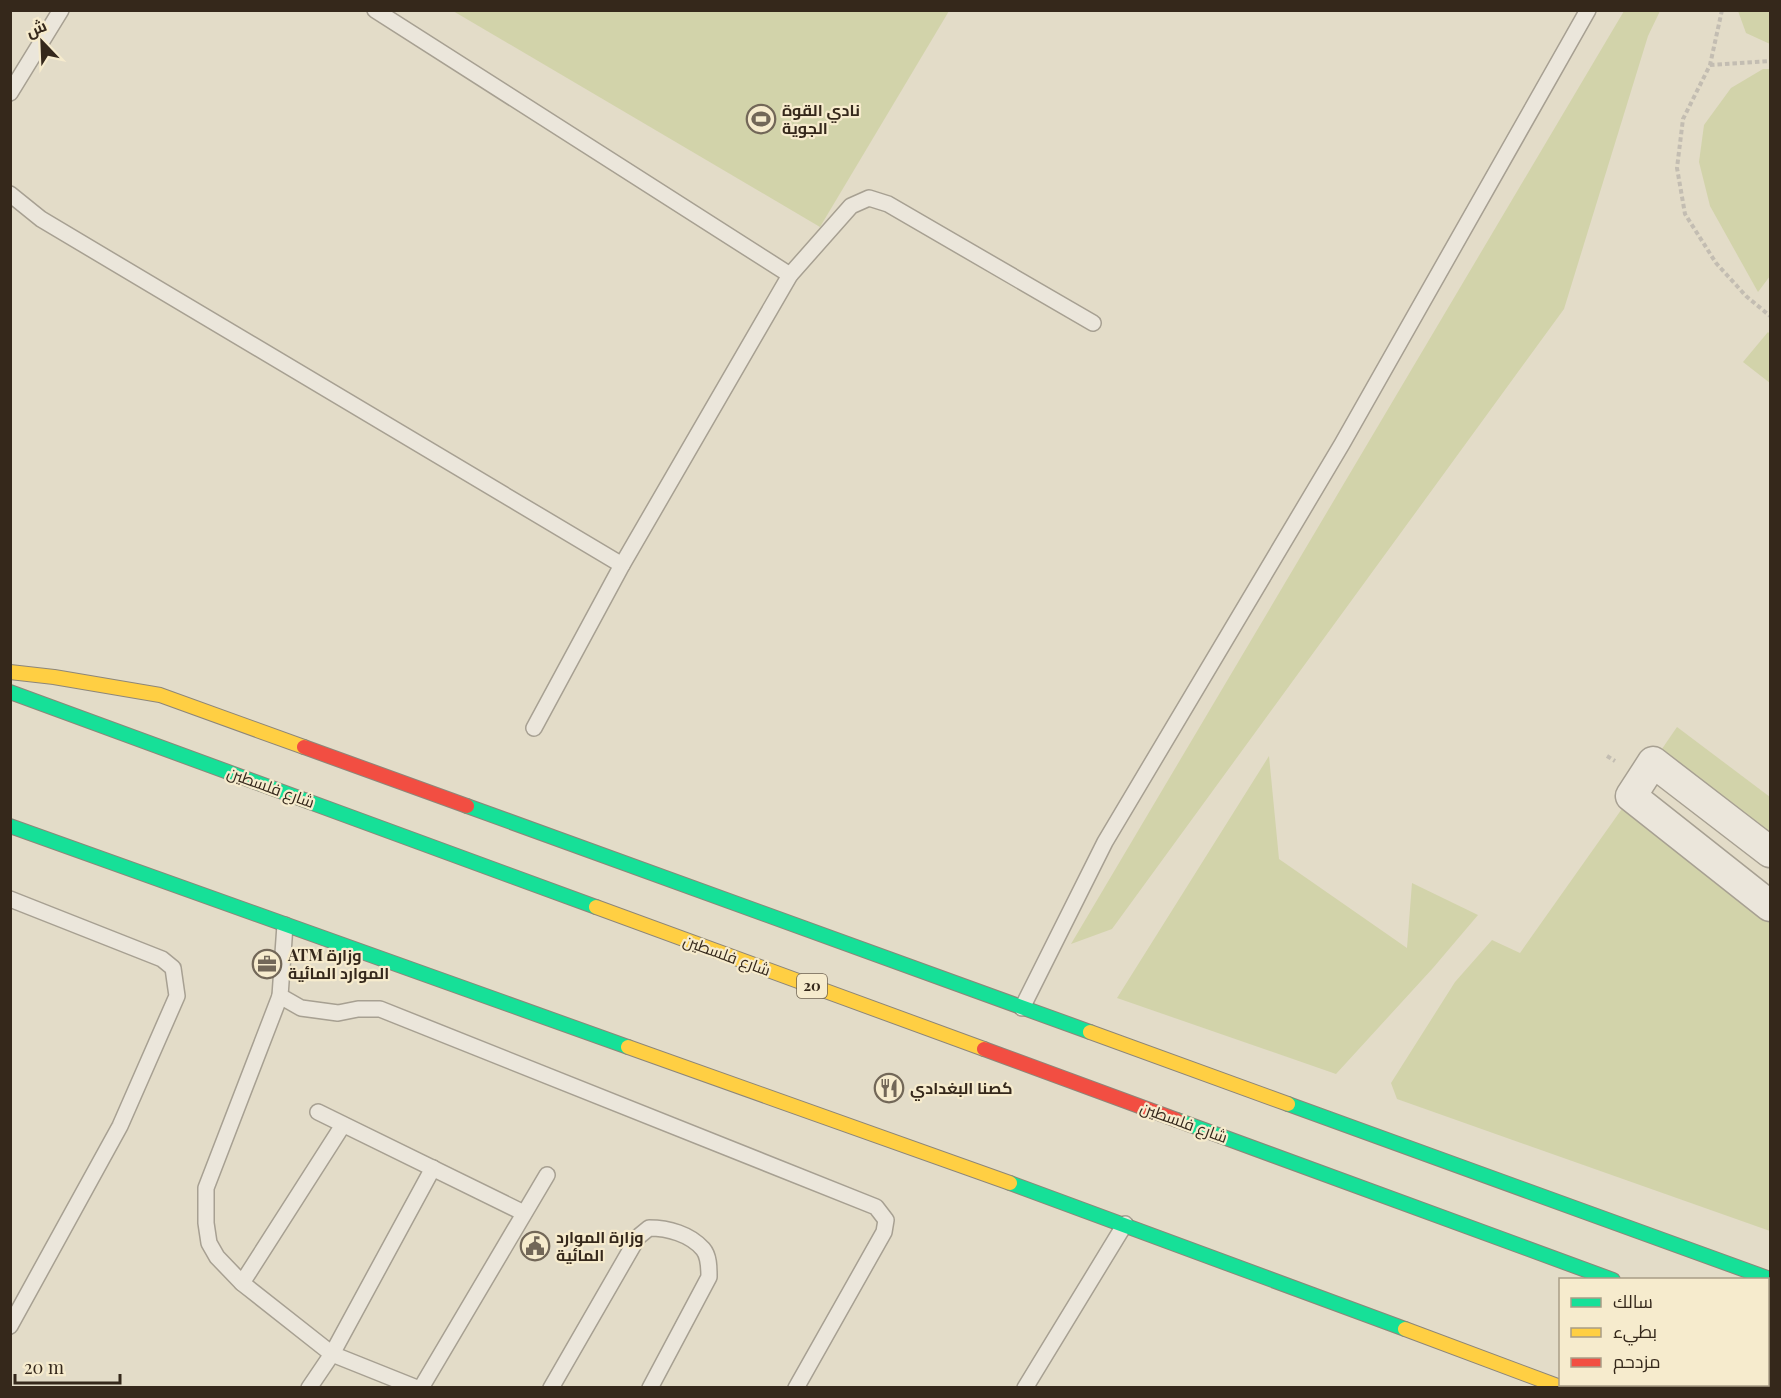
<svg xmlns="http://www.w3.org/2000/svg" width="1781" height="1398" font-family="'Playfair Display',Cairo,serif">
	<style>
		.green { fill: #d2d3aa }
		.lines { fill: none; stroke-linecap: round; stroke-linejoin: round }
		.lane-casing { stroke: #a7a092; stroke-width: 18 }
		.street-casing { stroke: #a7a092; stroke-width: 33 }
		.fast-casing { stroke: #8d8679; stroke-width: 16 }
		.slow-casing { stroke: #8d8679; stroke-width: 16 }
		.jam-casing { stroke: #8d8679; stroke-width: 16 }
		.path { stroke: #c3bdb2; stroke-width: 4; stroke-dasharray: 4.5 3; stroke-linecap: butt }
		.lane { stroke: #ebe6db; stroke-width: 15 }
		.street { stroke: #ebe6db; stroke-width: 30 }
		.fast { stroke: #16e098; stroke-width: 14 }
		.slow { stroke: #ffcf43; stroke-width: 14 }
		.jam { stroke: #f24e42; stroke-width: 14 }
		.labels { text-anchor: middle; stroke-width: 4.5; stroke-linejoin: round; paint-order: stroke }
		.shield { fill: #f6ebcd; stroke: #6f6250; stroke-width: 1.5 }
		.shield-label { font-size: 15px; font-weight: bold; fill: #35281b }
		.poi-label { font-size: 16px; font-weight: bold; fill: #35281b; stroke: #f6ebcd; text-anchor: start }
		.street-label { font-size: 16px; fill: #35281b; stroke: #f6ebcd }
	</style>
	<rect width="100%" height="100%" fill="#e3dcc8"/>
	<g class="green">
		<polygon points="453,11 949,11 820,227"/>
		<polygon points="1624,11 1660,11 1648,36 1564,309 1112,929 1071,944"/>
		<polygon points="1738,11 1770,11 1770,44 1746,33"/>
		<polygon points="1763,69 1770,69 1770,276 1758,292 1710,206 1699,162 1704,125 1731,88"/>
		<polygon points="1768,332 1770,334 1770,383 1743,362"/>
		<polygon points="1677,727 1770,797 1770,852 1653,762"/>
		<polygon points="1269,756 1279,859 1407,948 1412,883 1478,915 1433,968 1336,1074 1117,998"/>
		<polygon points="1631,796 1770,906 1770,1231 1397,1099 1391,1083 1455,982 1492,940 1520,953"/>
	</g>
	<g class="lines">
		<g class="lane-casing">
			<g id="lane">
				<polyline points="375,10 790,275"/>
				<polyline points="10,93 61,10"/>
				<polyline points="10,194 41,219 622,565"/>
				<polyline points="534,728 622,565 790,275 851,206 869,198 888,204 1093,323"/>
				<polyline points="10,899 162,959 173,968 177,996 120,1126 10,1326"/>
				<polyline points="285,925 280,996 301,1008 338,1013 358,1009 380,1009 876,1207 886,1220 884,1232 796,1388"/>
				<polyline points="280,996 206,1188 206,1223 209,1243 217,1257 242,1283 332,1354 309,1388"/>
				<polyline points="1022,1008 1105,842 1342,444 1588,10"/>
				<polyline points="318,1112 524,1213"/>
				<polyline points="242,1283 343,1125"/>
				<polyline points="417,1388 332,1354 433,1168"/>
				<polyline points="421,1388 547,1175"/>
				<path d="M551,1388l87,-151 11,-9c19,0 41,6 54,21 6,7 6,18 6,28l-59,111"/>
				<polyline points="1025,1388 1125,1224"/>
			</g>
		</g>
		<g class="street-casing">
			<polyline id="street" points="1770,852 1653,762 1631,796 1770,906"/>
		</g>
		<g class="fast-casing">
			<g id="fast">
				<polyline points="10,692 596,907"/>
				<polyline points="467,806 1090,1032"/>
				<polyline points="10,826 628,1047"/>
				<polyline points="1288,1104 1770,1279"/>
				<polyline points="1177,1120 1613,1280"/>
				<polyline points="1010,1183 1405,1329"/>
				<polyline points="1768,1336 1770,1337"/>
			</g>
		</g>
		<g class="slow-casing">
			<g id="slow">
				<polyline points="10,672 54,677 160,695 304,747"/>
				<polyline points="596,907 984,1049"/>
				<polyline points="1090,1032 1288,1104"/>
				<polyline points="628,1047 1010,1183"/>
				<polyline points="1405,1329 1563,1388"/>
			</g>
		</g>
		<g class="jam-casing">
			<g id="jam">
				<polyline points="304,747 467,806"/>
				<polyline points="984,1049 1177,1120"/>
			</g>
		</g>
		<g class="path">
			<polyline points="1722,10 1710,65 1683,119 1677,168 1685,214 1716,263 1746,296 1770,316"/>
			<polyline points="1710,65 1770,61"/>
			<polyline points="1607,756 1615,761"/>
		</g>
		<use href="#lane" class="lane"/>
		<use href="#street" class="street"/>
		<use href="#fast" class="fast"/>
		<use href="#slow" class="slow"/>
		<use href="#jam" class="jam"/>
	</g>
	<defs>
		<g id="stadium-ring" transform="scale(1.5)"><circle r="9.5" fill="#f6ebcd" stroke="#726758" stroke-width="1.5"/><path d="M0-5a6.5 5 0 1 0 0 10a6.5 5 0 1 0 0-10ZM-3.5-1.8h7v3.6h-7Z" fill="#726758"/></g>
		<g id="office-ring" transform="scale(1.5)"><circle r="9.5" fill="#f6ebcd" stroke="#726758" stroke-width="1.5"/><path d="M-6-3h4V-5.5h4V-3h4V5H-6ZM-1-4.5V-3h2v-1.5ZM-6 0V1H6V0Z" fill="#726758"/></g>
		<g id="restaurant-ring" transform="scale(1.5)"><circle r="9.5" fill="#f6ebcd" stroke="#726758" stroke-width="1.5"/><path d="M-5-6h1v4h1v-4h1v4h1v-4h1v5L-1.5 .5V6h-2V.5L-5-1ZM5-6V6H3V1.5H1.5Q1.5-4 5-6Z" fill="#726758"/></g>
		<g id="civic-ring" transform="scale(1.5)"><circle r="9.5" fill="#f6ebcd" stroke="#726758" stroke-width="1.5"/><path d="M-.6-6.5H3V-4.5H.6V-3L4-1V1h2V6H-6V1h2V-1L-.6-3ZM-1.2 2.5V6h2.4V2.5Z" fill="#726758"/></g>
	</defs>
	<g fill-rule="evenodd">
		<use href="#stadium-ring" x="761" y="119"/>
		<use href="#office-ring" x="267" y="964"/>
		<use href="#restaurant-ring" x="889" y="1088"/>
		<use href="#civic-ring" x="535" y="1246"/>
	</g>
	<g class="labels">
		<rect class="shield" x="797" y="974" width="30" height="24" rx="4.5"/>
		<g class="shield-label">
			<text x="812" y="991">20</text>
		</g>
		<g class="poi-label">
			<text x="782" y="116">نادي القوة<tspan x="782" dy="18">الجوية</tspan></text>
			<text x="288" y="961">ATM وزارة<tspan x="288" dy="18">الموارد المائية</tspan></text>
			<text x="910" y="1094">كصنا البغدادي</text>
			<text x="556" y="1243">وزارة الموارد<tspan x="556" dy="18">المائية</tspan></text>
		</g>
		<g class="street-label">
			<text transform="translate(271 787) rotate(20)" y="6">شارع فلسطين</text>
			<text transform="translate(727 955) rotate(20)" y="6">شارع فلسطين</text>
			<text transform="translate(1184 1122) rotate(20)" y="6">شارع فلسطين</text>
		</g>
	</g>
	<rect width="1781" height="1398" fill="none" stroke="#35281b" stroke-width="24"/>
	<rect x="1559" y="1278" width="210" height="108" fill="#f6ebcd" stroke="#a99d86" stroke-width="1.5"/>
	<rect x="1571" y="1298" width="30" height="9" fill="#16e098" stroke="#a99d86" stroke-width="1.5"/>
	<text x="1613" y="1308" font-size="18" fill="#35281b">سالك</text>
	<rect x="1571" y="1328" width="30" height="9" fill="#ffcf43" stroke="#a99d86" stroke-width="1.5"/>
	<text x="1613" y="1338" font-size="18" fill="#35281b">بطيء</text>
	<rect x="1571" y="1358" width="30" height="9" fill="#f24e42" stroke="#a99d86" stroke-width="1.5"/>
	<text x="1613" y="1368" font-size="18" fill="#35281b">مزدحم</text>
	<g transform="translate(42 42) rotate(337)" stroke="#f6ebcd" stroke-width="4.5" paint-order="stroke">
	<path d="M0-4.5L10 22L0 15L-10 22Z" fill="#35281b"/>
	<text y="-9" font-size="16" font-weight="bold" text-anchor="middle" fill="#35281b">ش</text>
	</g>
	<path d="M15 1374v9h105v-9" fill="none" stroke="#35281b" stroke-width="3"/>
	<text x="24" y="1374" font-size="18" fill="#35281b" stroke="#f6ebcd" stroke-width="4.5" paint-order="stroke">20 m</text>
</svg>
